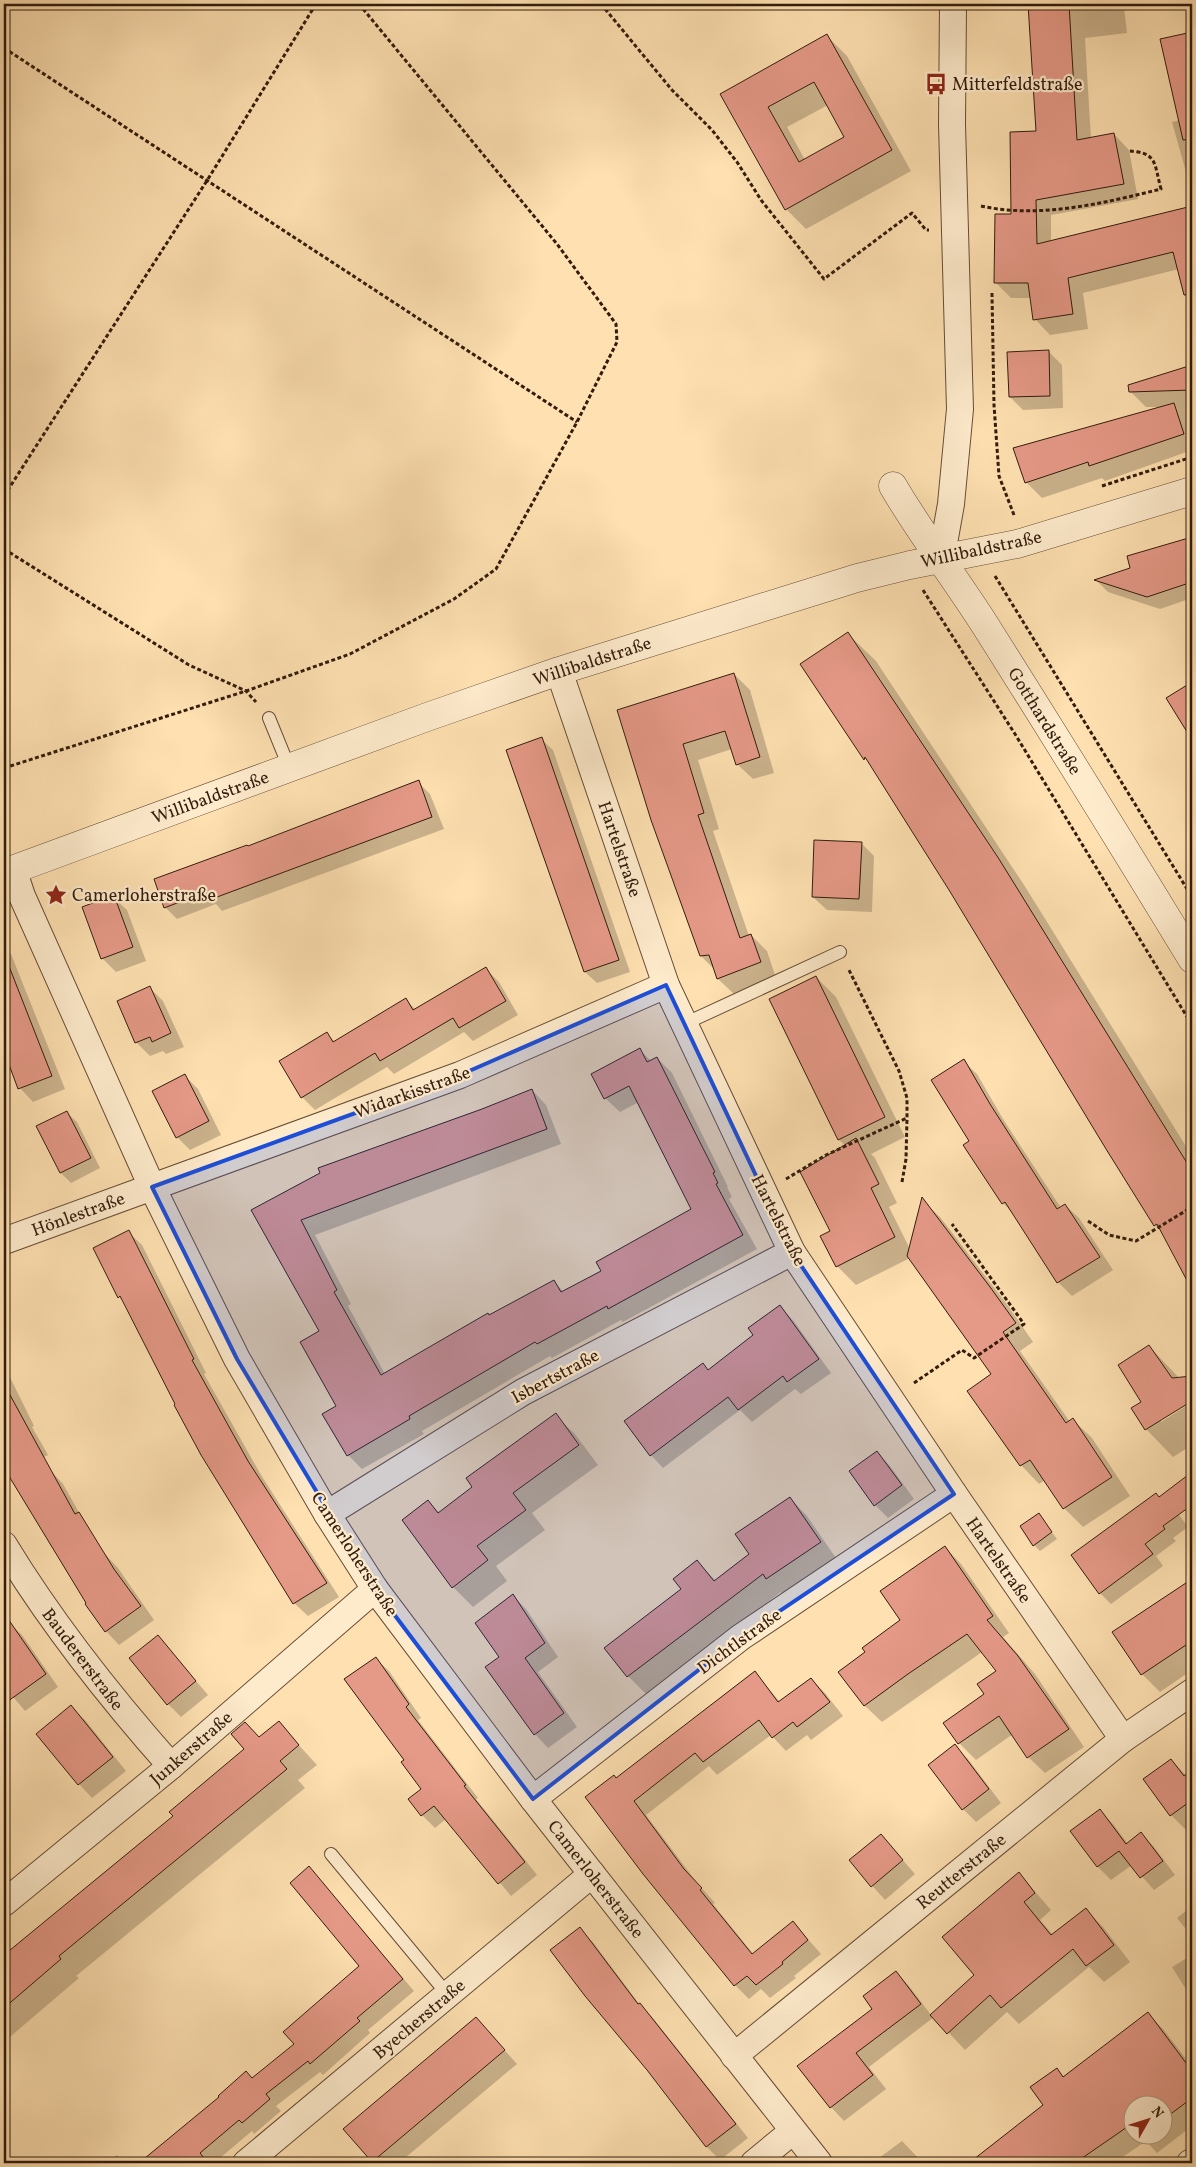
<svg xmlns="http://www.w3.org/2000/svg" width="1196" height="2167" font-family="Vollkorn,serif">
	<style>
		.shadow { fill: #0003; fill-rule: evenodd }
		.building { fill: #e59987; stroke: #331c0d; fill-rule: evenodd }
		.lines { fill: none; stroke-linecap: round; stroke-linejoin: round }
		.service-casing { stroke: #664d36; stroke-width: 14 }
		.minor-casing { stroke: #664d36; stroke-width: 28 }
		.tertiary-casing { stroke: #664d36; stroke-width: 29 }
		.path { stroke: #331c0d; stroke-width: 3; stroke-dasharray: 4 2.5; stroke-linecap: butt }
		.service { stroke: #feebcc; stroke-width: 12 }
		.minor { stroke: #feebcc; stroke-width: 26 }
		.tertiary { stroke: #feebcc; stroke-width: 28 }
		.marked { fill: #1d4ed8; fill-opacity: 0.2; stroke: #1d4ed8; stroke-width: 4; stroke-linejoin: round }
		.labels { text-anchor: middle; stroke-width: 4.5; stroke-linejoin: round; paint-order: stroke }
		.poi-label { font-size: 18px; fill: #331c0d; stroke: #feebcc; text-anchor: start }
		.street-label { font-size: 18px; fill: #331c0d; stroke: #feebcc }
	</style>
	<rect width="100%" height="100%" fill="#fee0b1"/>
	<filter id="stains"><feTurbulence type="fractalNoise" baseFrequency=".004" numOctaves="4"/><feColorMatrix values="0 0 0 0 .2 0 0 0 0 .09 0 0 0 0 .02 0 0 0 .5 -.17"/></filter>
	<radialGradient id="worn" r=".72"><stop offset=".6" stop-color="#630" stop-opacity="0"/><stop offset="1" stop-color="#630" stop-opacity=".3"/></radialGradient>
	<g class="shadow">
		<polygon points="635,4 646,4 639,8"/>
		<polygon points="1023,4 1120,4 1124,8 1127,33 1085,38 1091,139 1114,134 1129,150 1138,199 1051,215 1051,242 1192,207 1192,322 1179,269 1083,293 1088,329 1050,335 1035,319 1032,298 1011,298 995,282 1012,215 1037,132 1030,11"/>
		<polygon points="1192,34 1192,178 1186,172 1172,122 1180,120 1162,40"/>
		<path d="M827,36l20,20 64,115 -105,58 -20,-20 -64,-114zM828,105l18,32 -41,23 -18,-33z"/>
		<polygon points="1048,351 1062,365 1063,408 1023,410 1010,397"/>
		<polygon points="1192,366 1192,450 1105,481 1102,478 1042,498 1026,482 1162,407 1146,407 1131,392 1130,386"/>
		<polygon points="1192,537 1192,598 1160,609 1108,592 1096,580 1131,569 1129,557"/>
		<polygon points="848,634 876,661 1026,888 1192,1156 1192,1281 1185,1274 1163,1233 1155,1225 984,945 871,764 802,665"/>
		<polygon points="734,674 750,690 774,773 753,779 737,764 732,749 698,760 719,829 713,831 749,936 751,935 767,951 776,978 734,994 718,979 715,970 701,956 619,711"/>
		<polygon points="1192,683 1192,737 1168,698"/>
		<polygon points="541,739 553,750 630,972 597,983 585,972"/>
		<polygon points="418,782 430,794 444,829 222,911 216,904 177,919 165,907 248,848"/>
		<polygon points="861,843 874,856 872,912 827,910 813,897"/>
		<polygon points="113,897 127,910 146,961 116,972 102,958"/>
		<polygon points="4,946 11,954 65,1089 33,1102 20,1088 4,1048"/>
		<polygon points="486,969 499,982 518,1015 473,1041 464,1032 394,1074 387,1067 315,1110 302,1097 327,1034 335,1042 406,1000 416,1010"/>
		<polygon points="816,977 836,997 905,1137 871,1154 875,1158 897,1203 889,1207 910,1249 922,1200 940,1217 1009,1307 1033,1342 1020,1351 1070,1422 1073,1420 1092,1438 1130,1496 1083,1527 1064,1508 1045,1480 1039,1484 1021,1465 993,1375 910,1258 856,1285 837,1266 832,1231 846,1146 839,1140 770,999"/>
		<polygon points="150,988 163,1001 184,1047 166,1054 163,1051 150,1056 136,1042"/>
		<polygon points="640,1050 651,1061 657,1058 672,1073 728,1187 727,1187 732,1197 729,1199 757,1249 623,1322 621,1320 552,1358 550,1356 422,1431 424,1434 362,1469 348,1455 320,1332 252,1210 532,1090 546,1105 561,1144 315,1235 351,1304 348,1306 385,1374 554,1282 564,1292 602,1271 693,1210 639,1102 620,1112 605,1098"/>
		<polygon points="963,1061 977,1074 1003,1119 1061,1208 1065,1205 1079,1218 1113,1270 1072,1296 1058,1282 1015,1215 1003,1203 970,1141"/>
		<polygon points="185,1076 198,1089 221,1135 190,1150 177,1137"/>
		<polygon points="66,1112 77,1122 100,1168 71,1183 61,1173 38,1127"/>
		<polygon points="128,1232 142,1245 206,1373 204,1374 261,1475 339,1597 308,1616 294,1603 177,1404 125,1303 119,1297"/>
		<polygon points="780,1307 793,1320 831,1373 801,1394 795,1389 752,1422 740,1410 663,1468 651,1455 703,1365 709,1371 755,1335"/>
		<polygon points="1149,1346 1180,1379 1192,1377 1192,1401 1161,1419 1161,1422 1192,1402 1192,1445 1173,1457 1146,1429 1143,1402"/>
		<polygon points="4,1365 34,1426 32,1427 48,1455 13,1472 4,1463"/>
		<polygon points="555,1415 575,1434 598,1465 532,1513 545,1530 496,1566 507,1581 473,1607 453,1587 428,1502 440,1513 474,1487"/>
		<polygon points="877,1452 890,1466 914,1499 888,1518 875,1505"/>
		<polygon points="50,1470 63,1484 95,1541 65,1558"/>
		<polygon points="790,1498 807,1516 838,1561 785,1597 781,1592 646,1694 628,1676 606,1648 682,1590 697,1562 716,1581 751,1554"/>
		<polygon points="1173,1507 1188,1527 1173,1538 1176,1541 1156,1556 1163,1566 1111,1604 1100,1593"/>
		<polygon points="1039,1515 1057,1539 1040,1551 1034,1545"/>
		<polygon points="945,1547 961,1564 1009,1633 1003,1637 1035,1674 1084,1747 1045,1773 1028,1757 1013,1734 976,1760 959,1743 998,1671 982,1652 882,1722 865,1706 840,1672 867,1652 902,1620"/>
		<polygon points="105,1554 118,1568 154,1620 119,1645 106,1631"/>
		<polygon points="1192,1580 1192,1670 1160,1692 1142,1674 1114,1633"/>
		<polygon points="513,1596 526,1609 558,1657 538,1672 577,1727 548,1748 535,1734 487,1667 501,1657"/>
		<polygon points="8,1622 22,1635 58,1687 25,1711 4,1686 4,1625"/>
		<polygon points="158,1636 208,1695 181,1717 168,1704"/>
		<polygon points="376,1659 389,1671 421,1718 418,1720 478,1798 476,1799 537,1875 511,1896 446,1819 435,1828 422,1815 423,1790 405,1760"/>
		<polygon points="755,1673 780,1702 811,1679 825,1693 843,1716 811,1740 807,1735 786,1751 771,1735 717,1775 709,1766 646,1815 698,1884 715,1903 713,1904 754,1955 793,1922 821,1954 794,1976 796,1978 770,1998 761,1989 749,1999 735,1985 644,1873 617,1779"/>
		<polygon points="71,1707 85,1720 126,1771 92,1798 79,1784 38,1734"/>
		<polygon points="278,1722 317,1765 298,1780 305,1788 76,1976 79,1978 4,2042 10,2048 4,2052 4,1956 174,1816"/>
		<polygon points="954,1746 968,1759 1001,1803 976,1822 963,1809"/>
		<polygon points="1171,1760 1187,1776 1192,1772 1192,1829 1188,1832 1171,1815"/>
		<polygon points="1100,1811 1113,1824 1128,1844 1141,1834 1154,1847 1175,1875 1154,1890 1132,1865 1111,1880 1098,1867 1072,1832"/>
		<polygon points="881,1835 915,1874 885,1900 850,1861"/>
		<polygon points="309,1868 414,1991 368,2030 370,2033 323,2075 320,2072 276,2106 281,2111 254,2134 252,2131 214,2163 142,2163 221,2097 253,2079 295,2044 361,1966"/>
		<polygon points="1019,1873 1051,1910 1040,1920 1053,1935 1086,1910 1103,1927 1130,1962 1104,1982 1089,1967 1019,2024 1007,2012 965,2050 934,2017 869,2067 886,2089 844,2121 831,2107 799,2067 874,2009 896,1972 909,1986 931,2015 975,1975"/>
		<polygon points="1192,1906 1192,1937 1177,1918"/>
		<polygon points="580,1929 593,1942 640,2005 653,2018 748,2138 720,2160 706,2146 648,2069"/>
		<polygon points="1192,1955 1192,1999 1172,1967"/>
		<path d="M1148,2014l16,16 28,37v59l-35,27 -11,-12 -32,22h-143l74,-58 12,-35 7,7zM1134,2104h30v30h-30z"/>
		<polygon points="476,2019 517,2064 399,2163 374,2163 345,2129"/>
		<polygon points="902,2141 923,2163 877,2163 875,2161"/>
		<polygon points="117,2155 125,2163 108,2163"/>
		<polygon points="310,2159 314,2163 304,2163"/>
	</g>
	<g class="building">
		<polygon points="1028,4 1069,4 1077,140 1114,133 1124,184 1036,200 1037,244 1192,206 1192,294 1184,295 1173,252 1068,278 1073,314 1033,320 1028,283 994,283 995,214 1011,214 1010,132 1036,131"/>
		<polygon points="1192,32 1192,139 1183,140 1160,39"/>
		<path d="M827,34l65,116 -107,60 -65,-116zM814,82l30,55 -45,25 -31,-55z"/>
		<polygon points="1049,350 1050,396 1009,397 1007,352"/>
		<polygon points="1192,365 1192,390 1129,392 1128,385"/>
		<polygon points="1174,403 1184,434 1089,466 1088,462 1025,483 1013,448"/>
		<polygon points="1192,537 1192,582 1147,597 1094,580 1130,568 1127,556"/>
		<polygon points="848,632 999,859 1192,1171 1192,1290 1157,1224 1154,1226 1106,1149 949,890 865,757 864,760 800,664"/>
		<polygon points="734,673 760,757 736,765 725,731 683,744 704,813 698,815 740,938 751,934 761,962 717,979 709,955 700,956 651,820 617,710"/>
		<polygon points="1192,682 1192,740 1166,698"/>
		<polygon points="542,737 619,960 584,972 506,750"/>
		<polygon points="419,780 432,817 209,900 206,892 164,908 154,879 247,845 248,846"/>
		<polygon points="814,840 862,842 859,899 812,897"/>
		<polygon points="114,895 133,947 101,959 82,907"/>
		<polygon points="5,956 52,1076 18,1089 4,1051 4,957"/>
		<polygon points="486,967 506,1001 459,1028 453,1018 380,1061 375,1053 301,1098 279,1061 327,1032 333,1042 406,998 413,1010"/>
		<polygon points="816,976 885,1117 838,1140 769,999"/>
		<polygon points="150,986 171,1033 152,1042 150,1037 135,1043 117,1001"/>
		<polygon points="640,1048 647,1062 657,1057 715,1172 713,1173 718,1183 716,1184 743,1235 608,1309 607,1306 537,1344 535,1342 409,1416 410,1419 347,1456 322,1414 336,1406 300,1342 319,1331 251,1210 320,1173 318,1168 482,1109 532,1089 547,1129 301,1220 337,1290 334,1292 381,1375 488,1313 489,1315 554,1280 561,1292 601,1271 596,1262 691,1209 629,1086 604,1099 591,1074"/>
		<polygon points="964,1059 990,1104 1057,1209 1065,1204 1100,1257 1057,1283 1005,1202 1002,1204 963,1145 969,1141 931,1080"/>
		<polygon points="185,1074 209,1121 176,1138 152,1091"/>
		<polygon points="67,1111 91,1158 60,1173 36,1126"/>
		<polygon points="856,1138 879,1184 871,1188 895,1237 836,1267 820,1236 830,1231 800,1172"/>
		<polygon points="922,1197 990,1287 1016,1323 1003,1332 1066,1423 1073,1418 1112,1477 1063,1509 1030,1460 1020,1466 967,1391 991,1374 907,1256"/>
		<polygon points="129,1230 194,1359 192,1360 248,1461 327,1583 293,1604 201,1455 174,1405 175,1404 120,1296 118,1298 93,1248"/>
		<polygon points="780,1305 819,1359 787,1382 783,1376 738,1410 728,1397 650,1456 624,1421 703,1363 708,1370 753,1335 748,1328"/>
		<polygon points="1149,1345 1172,1378 1192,1376 1192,1401 1145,1430 1131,1408 1141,1402 1118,1365"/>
		<polygon points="4,1384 75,1514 79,1512 114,1569 141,1606 105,1632 85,1604 86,1603 4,1468"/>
		<polygon points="556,1413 579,1445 513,1493 526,1510 477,1546 488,1560 452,1588 402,1520 428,1500 438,1513 472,1487 466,1478"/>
		<polygon points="877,1451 902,1485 874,1506 849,1471"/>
		<polygon points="1192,1472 1192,1505 1163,1526 1165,1529 1145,1544 1153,1554 1099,1594 1071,1555 1156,1493 1159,1497"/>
		<polygon points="790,1497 821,1542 766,1579 763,1574 627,1677 604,1648 681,1589 673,1579 697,1560 714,1581 749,1554 735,1534"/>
		<polygon points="1039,1513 1052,1532 1033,1546 1020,1526"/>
		<polygon points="945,1546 993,1616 987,1620 1018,1656 1069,1729 1027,1758 999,1716 958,1744 943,1723 984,1694 977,1684 996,1671 967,1634 908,1674 864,1706 838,1672 865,1652 862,1648 900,1620 880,1591"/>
		<polygon points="1192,1579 1192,1641 1141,1675 1112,1632"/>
		<polygon points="513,1594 545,1643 525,1658 564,1713 534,1735 485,1667 499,1657 475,1623"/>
		<polygon points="4,1613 46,1674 4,1704"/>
		<polygon points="158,1635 196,1681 167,1705 129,1658"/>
		<polygon points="376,1657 409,1704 406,1707 466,1785 464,1786 525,1862 498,1884 434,1806 421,1816 408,1799 421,1789 401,1762 404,1760 344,1679"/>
		<polygon points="755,1671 778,1702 811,1678 830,1702 797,1727 793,1722 772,1738 759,1720 703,1762 695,1753 634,1801 684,1869 702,1888 700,1890 752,1954 793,1921 808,1940 782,1962 783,1964 756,1985 747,1976 734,1986 643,1874 585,1797 614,1775 616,1778"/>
		<polygon points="71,1705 113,1757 78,1785 36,1734"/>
		<polygon points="279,1721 299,1745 280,1761 287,1769 59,1956 61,1959 4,2008 4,1955 173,1816 169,1812 244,1749 231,1734 245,1722 259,1737"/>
		<polygon points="955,1744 989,1789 962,1810 928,1765"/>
		<polygon points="1171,1759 1184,1776 1192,1770 1192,1800 1170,1816 1143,1779"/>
		<polygon points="1100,1809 1126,1844 1141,1832 1163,1861 1140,1878 1119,1851 1097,1867 1070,1831"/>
		<polygon points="881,1834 903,1860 871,1887 849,1860"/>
		<polygon points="309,1866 403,1979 357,2018 360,2021 310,2064 308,2061 266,2094 270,2099 242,2123 239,2120 200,2153 208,2163 139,2163 219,2097 218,2096 246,2071 252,2078 294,2044 283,2032 359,1966 290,1883"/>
		<polygon points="1019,1872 1035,1893 1024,1902 1051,1935 1086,1908 1114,1945 1086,1966 1073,1949 1001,2008 990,1995 947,2034 930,2015 974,1975 942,1937"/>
		<polygon points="580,1927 638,2004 640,2003 736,2124 706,2147 647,2070 585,1996 550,1950"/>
		<polygon points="896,1971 921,2004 856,2053 873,2075 830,2108 797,2066 872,2009 863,1996"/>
		<polygon points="1148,2012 1192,2071 1192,2098 1164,2119 1164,2104 1134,2104 1134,2129 1130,2125 1075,2163 969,2163 1043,2105 1030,2087 1057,2068 1063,2077"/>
		<polygon points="476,2017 505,2050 372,2162 343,2129"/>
	</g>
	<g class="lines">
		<g class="service-casing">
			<g id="service">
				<polyline points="269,718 289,767"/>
				<polyline points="684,1024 840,952"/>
				<polyline points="331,1854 448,1995"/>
			</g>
		</g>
		<g class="minor-casing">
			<g id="minor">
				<polyline points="941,560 951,504 960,409 952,124 953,4"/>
				<polyline points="559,671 666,985 792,1252 954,1494 1123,1739"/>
				<polyline points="13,869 22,896 152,1187 237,1359 327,1514 375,1589 533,1799 819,2163"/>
				<polyline points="4,1241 460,1075 666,985"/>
				<polyline points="327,1514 523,1392 792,1252"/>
				<path d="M4,1545c48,79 105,151 167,221"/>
				<polyline points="533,1799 741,1637 954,1494"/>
				<polyline points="4,1903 171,1766 375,1589"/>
				<polyline points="734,2056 1123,1739 1192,1692"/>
				<polyline points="246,2163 592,1874"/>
				<polyline points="754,2163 793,2131"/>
				<polyline points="1190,2163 1192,2162"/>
			</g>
		</g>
		<g class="tertiary-casing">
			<g id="tertiary">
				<path d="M893,486c28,48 62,92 92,139 70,111 139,222 207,334"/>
				<polyline points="4,873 427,717 559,671 857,578 910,565 1017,544 1192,491"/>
			</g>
		</g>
		<g class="path">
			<polyline points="601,4 672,90 712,130 737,162 761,200 824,279 912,213 926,230 929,230"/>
			<polyline points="4,48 577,422"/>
			<path d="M981,206c59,13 123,-3 180,-17 -7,-25 -3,-37 -33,-38"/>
			<polyline points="992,293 994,405 999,476 1014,515"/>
			<polyline points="1102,486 1192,457"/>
			<polyline points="4,496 208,179 316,4"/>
			<polyline points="4,549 189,665 246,691 256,702"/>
			<polyline points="995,576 1192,897"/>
			<polyline points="923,590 1015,734 1192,1025"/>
			<polyline points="4,768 246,691 350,654 454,599 496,569 577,422 617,342 616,324 557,244 359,4"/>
			<polyline points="1192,1138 1190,1140 1192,1142"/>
			<polyline points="786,1179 826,1155 907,1118 907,1098 899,1071 848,968"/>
			<polyline points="902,1182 906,1159 907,1118"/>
			<polyline points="1088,1221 1109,1235 1136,1241 1192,1207"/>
			<polyline points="914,1383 962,1350 974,1358 1024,1324 952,1224"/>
		</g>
		<use href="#service" class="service"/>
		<use href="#minor" class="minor"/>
		<use href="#tertiary" class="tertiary"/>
	</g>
	<path class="marked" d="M666,985l126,267 162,242 -213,143 -208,162 -158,-210 -138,-230 -85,-172 308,-112z"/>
	<defs>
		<g id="bus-bare" transform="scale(1.725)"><path d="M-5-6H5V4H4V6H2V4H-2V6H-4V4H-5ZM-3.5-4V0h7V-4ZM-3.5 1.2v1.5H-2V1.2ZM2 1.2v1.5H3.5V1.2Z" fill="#8f2418" stroke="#feebcc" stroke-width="2.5" paint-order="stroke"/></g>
		<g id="sight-bare" transform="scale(1.725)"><path d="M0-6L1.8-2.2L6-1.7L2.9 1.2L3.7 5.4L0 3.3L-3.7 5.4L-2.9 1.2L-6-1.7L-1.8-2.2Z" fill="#8f2418" stroke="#feebcc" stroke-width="2.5" paint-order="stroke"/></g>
	</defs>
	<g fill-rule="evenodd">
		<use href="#bus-bare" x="936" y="84"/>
		<use href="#sight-bare" x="56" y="895"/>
	</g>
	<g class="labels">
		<g class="poi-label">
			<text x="952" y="90">Mitterfeldstraße</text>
			<text x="72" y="901">Camerloherstraße</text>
		</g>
		<g class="street-label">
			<text transform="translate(981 549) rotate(-12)" y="6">Willibaldstraße</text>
			<text transform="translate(592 661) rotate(-18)" y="6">Willibaldstraße</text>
			<text transform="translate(1045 721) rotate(58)" y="6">Gotthardstraße</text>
			<text transform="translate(210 797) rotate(-20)" y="6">Willibaldstraße</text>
			<text transform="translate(620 849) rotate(71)" y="6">Hartelstraße</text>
			<text transform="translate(412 1092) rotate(-20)" y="6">Widarkisstraße</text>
			<text transform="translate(78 1214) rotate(-20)" y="6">Hönlestraße</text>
			<text transform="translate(779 1220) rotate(63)" y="6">Hartelstraße</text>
			<text transform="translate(555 1376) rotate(-28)" y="6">Isbertstraße</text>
			<text transform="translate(355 1554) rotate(57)" y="6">Camerloherstraße</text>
			<text transform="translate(999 1560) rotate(55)" y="6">Hartelstraße</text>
			<text transform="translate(739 1641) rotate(-36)" y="6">Dichtlstraße</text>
			<text transform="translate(83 1659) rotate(53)" y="6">Baudererstraße</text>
			<text transform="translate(191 1748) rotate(-41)" y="6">Junkerstraße</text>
			<text transform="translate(961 1871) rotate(-39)" y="6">Reutterstraße</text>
			<text transform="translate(596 1879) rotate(52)" y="6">Camerloherstraße</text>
			<text transform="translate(419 2019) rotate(-40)" y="6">Byecherstraße</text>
		</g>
	</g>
	<rect width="1196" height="2167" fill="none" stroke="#fee0b1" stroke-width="20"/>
	<rect x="5" y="5" width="1186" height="2157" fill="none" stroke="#331c0d" stroke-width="2.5"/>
	<rect x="10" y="10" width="1176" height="2147" fill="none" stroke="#331c0d"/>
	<g transform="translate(1148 2120) rotate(51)"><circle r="24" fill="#feebcc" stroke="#ad9880"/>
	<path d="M0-4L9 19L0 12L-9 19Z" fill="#8f2418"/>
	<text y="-8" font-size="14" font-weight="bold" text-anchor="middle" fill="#331c0d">N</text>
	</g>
	<rect width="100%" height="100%" filter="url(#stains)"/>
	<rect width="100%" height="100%" fill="url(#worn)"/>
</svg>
